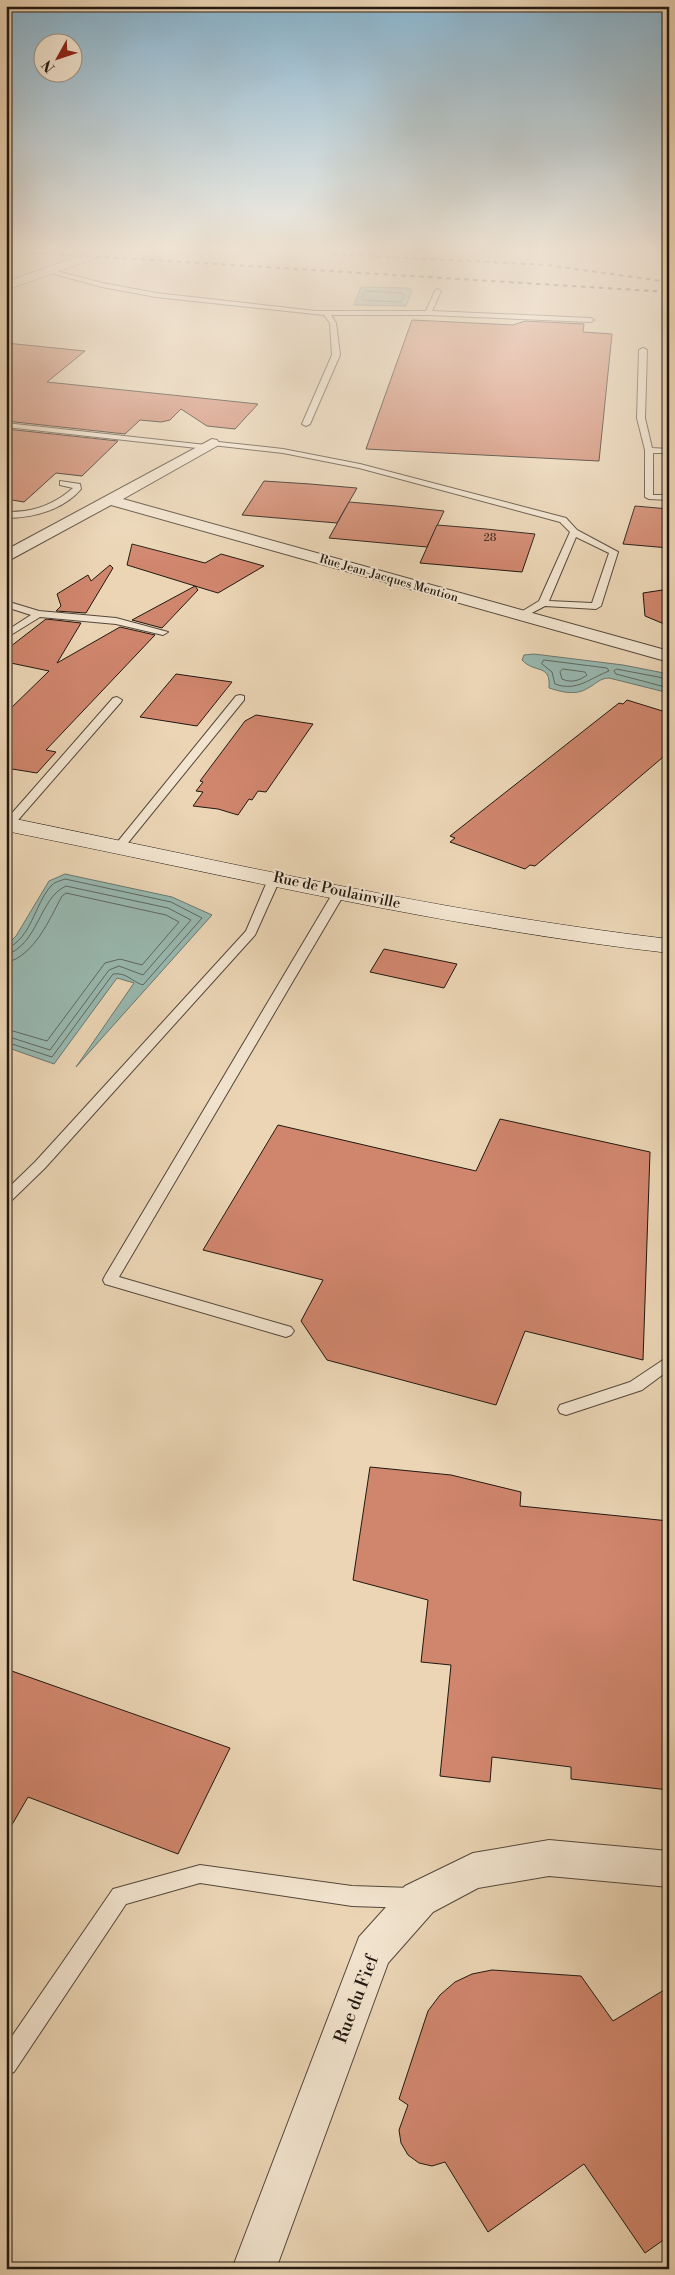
<svg xmlns="http://www.w3.org/2000/svg" width="675" height="2275" font-family="'Libre Bodoni',serif">
	<style>
		.water { fill: #98b8b0; stroke: #687870 }
		.lines { fill: none; stroke-linecap: round; stroke-linejoin: round }
		.shore { stroke: #5c6860; stroke-width: 1 }
		.building { fill: #d0866d; stroke: #211811 }
		.lane-casing { stroke: #54473a; stroke-width: 2 }
		.street-casing { stroke: #54473a; stroke-width: 2 }
		.secondary-casing { stroke: #211811; stroke-width: 1 }
		.lane { fill: #f2e4cf; fill-rule: evenodd }
		.street { fill: #f2e4cf; fill-rule: evenodd }
		.secondary { fill: #f2e4cf; fill-rule: evenodd }
		.rail { stroke: #211811; stroke-width: 2; stroke-dasharray: 4.5 4.5; stroke-linecap: butt }
		.labels { text-anchor: middle; stroke-width: 4; stroke-linejoin: round; paint-order: stroke }
		.far-number-label { font-size: 11px; fill: #4d3428 }
		.far-street-label { font-size: 12px; fill: #211811; stroke: #f2e4cf }
		.street-label { font-size: 15px; fill: #211811; stroke: #f2e4cf }
		.near-street-label { font-size: 18px; fill: #211811; stroke: #f2e4cf }
	</style>
	<rect width="100%" height="100%" fill="#ebd5b5"/>
	<filter id="stains"><feTurbulence type="fractalNoise" baseFrequency=".004" numOctaves="4"/><feColorMatrix values="0 0 0 0 .2 0 0 0 0 .09 0 0 0 0 .02 0 0 0 .5 -.17"/></filter>
	<radialGradient id="worn" r=".72"><stop offset=".6" stop-color="#630" stop-opacity="0"/><stop offset="1" stop-color="#630" stop-opacity=".3"/></radialGradient>
	<g class="water">
		<polygon points="361,287 408,288 412,290 406,306 354,305"/>
		<path d="M534,654l89,11 46,9v19l-60,-15c-9,0 -13,6 -21,10 -12,8 -26,4 -39,0 2,-25 -14,-14 -27,-28l2,-5z"/>
		<polygon points="65,874 172,897 212,915 76,1067 134,983 117,978 54,1064 6,1047 6,946 16,936 49,881"/>
	</g>
	<g class="lines">
		<g class="shore">
			<polygon points="366,291 402,293 404,296 401,302 364,300 362,297"/>
			<path d="M544,660l63,8 2,3c-19,7 -32,21 -54,13l-3,-12 -10,-8z"/>
			<path d="M563,669l22,3 2,3c-8,6 -16,8 -25,4l-2,-7z"/>
			<polyline points="669,679 616,669 614,671 616,674 669,688"/>
			<path d="M6,949c26,-11 28,-44 45,-63 3,-4 9,-5 14,-7l106,23 31,16 -59,67c-11,-3 -16,-13 -30,-11l-61,83 -46,-15"/>
			<path d="M6,955c33,-11 33,-57 60,-69l102,22 23,12 -48,55 -24,-9 -10,4 -59,80 -44,-14"/>
			<path d="M6,963c29,-8 43,-43 56,-67l4,-3 100,22 13,7 -37,43 -22,-6 -15,4 -58,78 -41,-12"/>
		</g>
	</g>
	<g class="building">
		<polygon points="412,320 513,325 525,321 584,324 583,332 612,334 599,461 366,449"/>
		<polygon points="6,343 85,351 47,382 258,404 235,429 207,426 181,409 170,420 161,422 140,420 125,434 6,421"/>
		<polygon points="6,429 118,441 82,476 56,473 24,502 6,499"/>
		<polygon points="264,481 310,484 357,488 337,523 242,515"/>
		<polygon points="349,502 396,506 444,511 427,547 329,538"/>
		<polygon points="635,506 669,509 669,548 623,544"/>
		<polygon points="437,525 486,529 535,534 522,572 420,563"/>
		<polygon points="132,544 205,563 221,554 264,566 218,593 195,586 198,590 162,628 132,620 195,586 127,565"/>
		<polygon points="110,565 113,568 86,613 56,611 61,606 57,594 88,575 91,581"/>
		<polygon points="669,589 669,626 645,616 643,593"/>
		<polygon points="46,619 81,623 57,663 120,627 155,635 46,750 56,752 37,773 6,768 6,713 49,671 6,662 6,650"/>
		<polygon points="176,674 232,682 197,726 140,717"/>
		<polygon points="627,700 669,713 669,752 535,866 530,865 525,869 450,842 455,838 450,836 619,703 623,704"/>
		<polygon points="256,715 313,724 266,792 258,791 252,800 249,799 238,815 218,809 193,806 203,792 196,791 203,782 200,781 245,721"/>
		<polygon points="384,949 457,964 444,988 370,972"/>
		<polygon points="500,1119 650,1152 643,1360 525,1331 496,1405 327,1360 301,1321 323,1280 203,1250 278,1125 476,1171"/>
		<polygon points="370,1467 451,1475 521,1492 520,1506 669,1521 669,1790 571,1779 571,1767 492,1757 490,1782 440,1776 451,1665 421,1662 428,1600 353,1580"/>
		<polygon points="6,1669 230,1748 178,1854 28,1797 6,1835"/>
		<polygon points="492,1970 581,1976 613,2021 669,1987 669,2236 645,2253 584,2164 488,2232 445,2162 432,2166 419,2163 408,2155 401,2143 399,2130 408,2105 399,2099 428,2011 440,1995 455,1982 472,1974"/>
	</g>
	<g class="lines">
		<g class="lane-casing">
			<g id="lane">
				<polygon points="49,269 102,283 156,293 315,311 426,311 435,291 438,289 441,291 432,311 591,318 594,320 591,322 428,315 331,315 336,323 340,355 310,424 306,426 302,424 332,355 330,323 324,315 156,297 102,287 47,272"/>
				<polygon points="643,348 647,350 645,418 652,448 669,449 669,453 653,453 653,495 669,495 669,500 649,499 645,497 645,450 637,418 639,350"/>
				<polygon points="6,423 206,445 210,447 206,449 6,427"/>
				<path d="M209,441l74,8 77,15 206,54 11,12 41,22 -17,54 -5,3 -51,-3 -21,11 -8,-2 23,-14 31,-69 -10,-10 -201,-54 -76,-15 -71,-8h-3zM576,537l33,16 -17,50 -43,-2z"/>
				<path d="M60,481l20,3 1,5c-18,21 -48,29 -75,29v-6c25,1 48,-7 67,-24l-13,-3z"/>
				<polygon points="6,601 39,611 116,618 168,632 163,635 116,624 40,617 6,638 6,631 31,615 6,607"/>
				<polygon points="240,695 244,696 244,700 123,849 115,849 113,847 115,845 236,696"/>
				<polygon points="117,697 122,700 121,702 12,827 6,828 6,820 113,698"/>
				<polygon points="275,874 281,877 255,935 45,1168 11,1201 6,1203 6,1190 35,1162 246,931 269,877"/>
				<polygon points="340,888 346,891 119,1277 291,1327 294,1331 291,1335 286,1337 105,1284 103,1280 105,1276 334,891"/>
				<polygon points="669,1356 669,1370 642,1390 566,1415 560,1413 558,1409 560,1405 630,1382"/>
				<polygon points="200,1865 352,1886 411,1888 418,1891 421,1898 418,1905 411,1908 352,1906 200,1883 126,1904 14,2072 6,2075 6,2045 113,1889"/>
			</g>
		</g>
		<g class="street-casing">
			<g id="street">
				<polygon points="212,439 217,440 219,443 217,446 123,499 669,651 669,662 111,505 6,562 6,550"/>
				<polygon points="549,1840 669,1851 669,1887 549,1876 478,1888 433,1912 388,1963 276,2269 232,2269 359,1937 405,1886 473,1853"/>
			</g>
		</g>
		<g class="secondary-casing">
			<g id="secondary">
				<polygon points="101,248 119,248 117,251 6,290 6,282"/>
				<path d="M6,817c220,45 440,96 663,122v14c-223,-25 -443,-78 -663,-122z"/>
			</g>
		</g>
		<use href="#lane" class="lane"/>
		<use href="#street" class="street"/>
		<use href="#secondary" class="secondary"/>
		<g class="rail">
			<polyline points="6,251 669,292"/>
			<polyline points="332,254 547,265 669,282"/>
		</g>
	</g>
	<linearGradient id="sky" x2="0" y2="1"><stop stop-color="#88b6d2"/><stop offset="0.44" stop-color="#f6ecde"/><stop offset="1" stop-color="#f6ecde" stop-opacity="0"/></linearGradient>
	<rect width="675" height="566" fill="url(#sky)"/>
	<g class="labels">
		<g class="far-number-label">
			<text x="490" y="541">28</text>
		</g>
		<g class="far-street-label">
			<text transform="translate(389 578) rotate(16)" y="4">Rue Jean-Jacques Mention</text>
		</g>
		<g class="street-label">
			<text transform="translate(337 890) rotate(12)" y="5">Rue de Poulainville</text>
		</g>
		<g class="near-street-label">
			<text transform="translate(356 1999) rotate(-69)" y="6">Rue du Fief</text>
		</g>
	</g>
	<rect width="675" height="2275" fill="none" stroke="#ebd5b5" stroke-width="25"/>
	<rect x="8" y="8" width="660" height="2260" fill="none" stroke="#211811" stroke-width="2.5"/>
	<rect x="12" y="12" width="650" height="2250" fill="none" stroke="#211811"/>
	<g transform="translate(58 58) rotate(230)"><circle r="24" fill="#f2e4cf" stroke="#9e9283"/>
	<path d="M0-4L9 19L0 12L-9 19Z" fill="#8f2418"/>
	<text y="-8" font-size="14" font-weight="bold" text-anchor="middle" fill="#211811">N</text>
	</g>
	<rect width="100%" height="100%" filter="url(#stains)"/>
	<rect width="100%" height="100%" fill="url(#worn)"/>
</svg>
